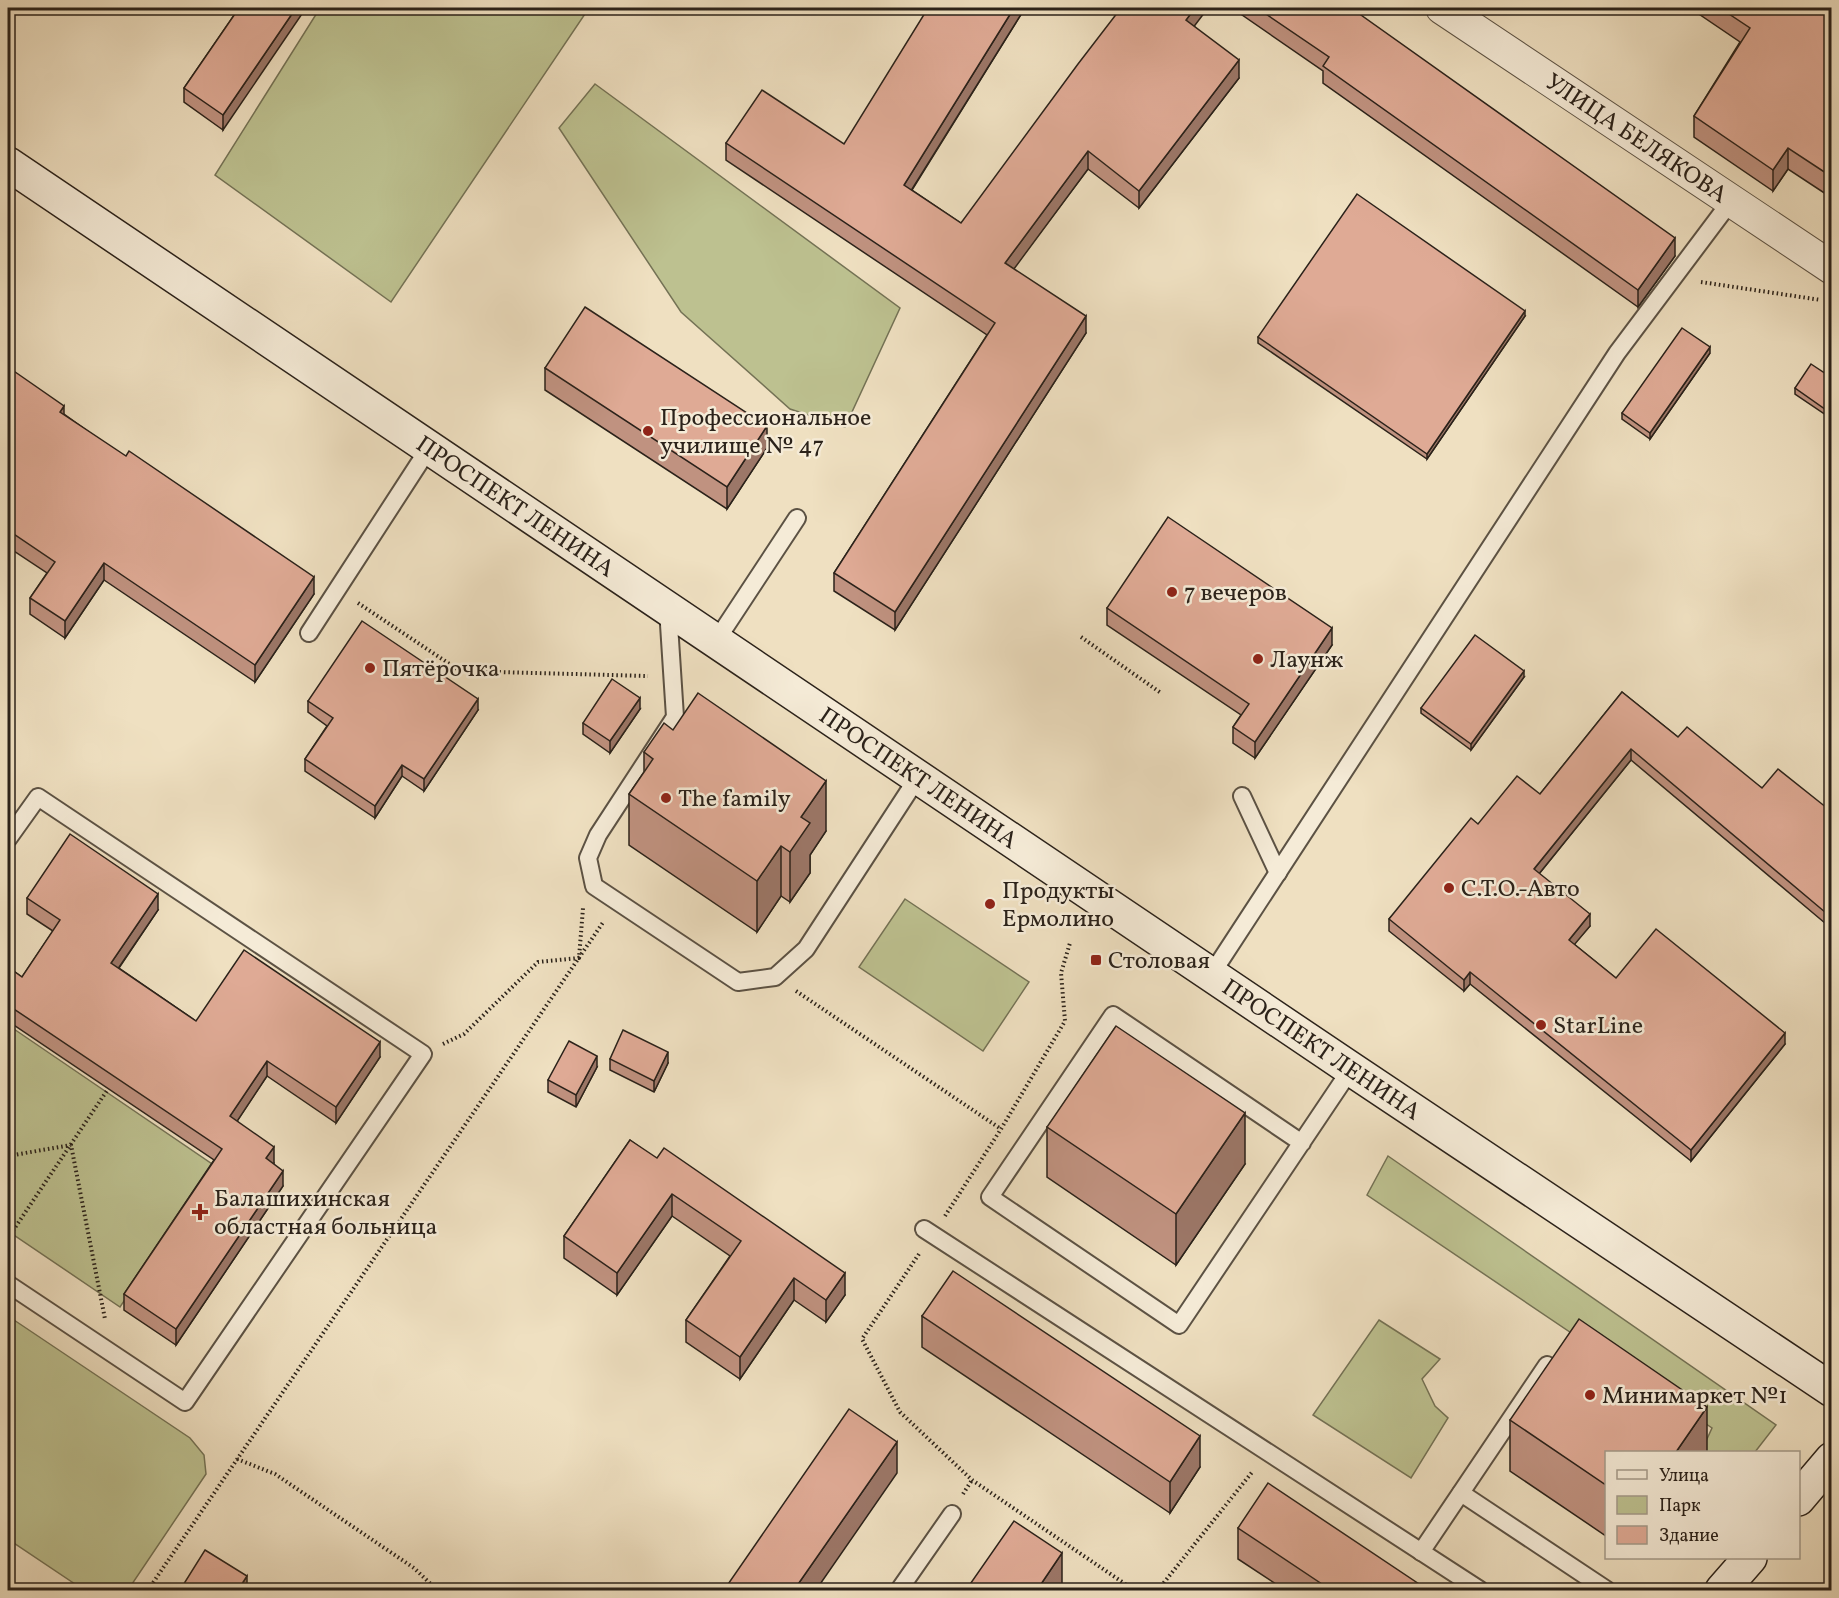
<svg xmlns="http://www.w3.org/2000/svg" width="1839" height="1598" font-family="Vollkorn,serif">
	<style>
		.green { fill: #bdc190; stroke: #747255; stroke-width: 1.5 }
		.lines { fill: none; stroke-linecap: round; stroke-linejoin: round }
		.service-casing { stroke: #5c5244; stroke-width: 20 }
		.minor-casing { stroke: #5c5244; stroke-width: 34 }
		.secondary-casing { stroke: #2b221a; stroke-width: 36 }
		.path { stroke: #2b221a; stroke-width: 4; stroke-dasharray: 1.5 3; stroke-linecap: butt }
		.service { stroke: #f5ebd7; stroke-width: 16 }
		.minor { stroke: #f5ebd7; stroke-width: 32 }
		.secondary { stroke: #f5ebd7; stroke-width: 33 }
		.wall { fill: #c09280; stroke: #2b221a; stroke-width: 1.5 }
		.shaded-wall { fill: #9c7768; stroke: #2b221a; stroke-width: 1.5 }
		.building { fill: #dfaa95; stroke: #2b221a; stroke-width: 1.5 }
		.poi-dot { fill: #8f2418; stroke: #f5ebd7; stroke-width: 2 }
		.labels { text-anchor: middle; stroke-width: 5; stroke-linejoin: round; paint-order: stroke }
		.street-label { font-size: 24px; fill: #2b221a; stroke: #f5ebd7 }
		.poi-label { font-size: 24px; fill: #2b221a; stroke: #f5ebd7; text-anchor: start }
	</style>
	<rect width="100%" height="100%" fill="#efe0c1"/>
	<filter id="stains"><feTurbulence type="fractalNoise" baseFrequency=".00333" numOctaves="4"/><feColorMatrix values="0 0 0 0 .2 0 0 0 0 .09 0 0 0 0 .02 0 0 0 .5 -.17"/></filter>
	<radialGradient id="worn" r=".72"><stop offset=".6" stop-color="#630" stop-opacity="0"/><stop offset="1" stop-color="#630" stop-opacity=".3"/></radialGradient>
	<g class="green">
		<polygon points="320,8 589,8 391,302 215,175"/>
		<polygon points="595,84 900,308 845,427 790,409 681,312 559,128"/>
		<polygon points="905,899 1029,982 983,1051 859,967"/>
		<polygon points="8,1025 215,1166 120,1307 8,1231"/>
		<polygon points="1388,1156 1776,1425 1755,1452 1701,1452 1712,1428 1367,1195"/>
		<polygon points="8,1316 190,1438 204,1455 206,1474 128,1590 84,1590 8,1539"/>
		<polygon points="1379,1320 1440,1359 1422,1379 1435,1406 1448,1418 1411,1478 1313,1415"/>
	</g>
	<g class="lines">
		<g class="service-casing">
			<g id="service">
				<polyline points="668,609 675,717 598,835 588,858 594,886 738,982 775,977 806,949 918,777"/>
				<polyline points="309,633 429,448"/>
				<polyline points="716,641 797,518"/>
				<polyline points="1242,796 1278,873"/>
				<polyline points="8,839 38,797 423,1054 185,1402 8,1284"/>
				<polyline points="1211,975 1617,353 1731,201"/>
				<polyline points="1302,1143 1113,1015 990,1197 1179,1325 1351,1069"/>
				<polyline points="924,1229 1480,1590"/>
				<polyline points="1461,1493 1607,1590"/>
				<polyline points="1421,1552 1547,1365"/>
				<polyline points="899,1590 952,1514"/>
			</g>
		</g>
		<g class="minor-casing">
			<g id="minor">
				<path id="s1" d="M1442,8l390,260"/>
			</g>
		</g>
		<g class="secondary-casing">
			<g id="secondary">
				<path id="s2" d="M8,164l1343,905 481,321"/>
				<polyline points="1798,1499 1832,1459"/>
				<polyline points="1722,1590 1750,1558"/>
			</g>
		</g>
		<g class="path">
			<polyline points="1701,282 1821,300"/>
			<polyline points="358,603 460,671 648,676"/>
			<polyline points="1081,637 1161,693"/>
			<polyline points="796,991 1001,1129"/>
			<polyline points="443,1044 464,1034 538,962 579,958 583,908"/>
			<polyline points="8,1156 71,1145 105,1319"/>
			<polyline points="945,1216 1001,1129 1065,1021 1061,973 1070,943"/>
			<polyline points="8,1238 108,1089"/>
			<polyline points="919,1254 862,1339 900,1412 972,1480 1134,1590"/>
			<polyline points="237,1459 275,1474 414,1568 437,1590"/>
			<polyline points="963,1494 972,1480"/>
			<polyline points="148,1590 604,921"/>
			<polyline points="1158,1590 1253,1471"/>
		</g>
		<use href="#service" class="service"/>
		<use href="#minor" class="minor"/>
		<use href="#secondary" class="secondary"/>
	</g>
	<g class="wall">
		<polygon points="239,8 223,130 184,102 184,88"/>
		<polygon points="1025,8 912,190 961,223 1194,26 1239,78 1139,208 1088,169 1013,269 1086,333 895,630 834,591 834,573 987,335 726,160 726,143 844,144"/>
		<polygon points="1232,8 1351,8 1675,256 1638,307 1323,83 1323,71"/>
		<polygon points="1690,8 1832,8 1832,198 1788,169 1773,191 1694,137 1694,116 1740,42"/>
		<polygon points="1525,316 1427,459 1258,343 1258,337"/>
		<polygon points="1710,353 1650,439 1622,419 1622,413"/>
		<polygon points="8,367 64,414 314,594 255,682 104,580 65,638 30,614 30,598 47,573 8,547"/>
		<polygon points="545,368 767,448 727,509 545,390"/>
		<polygon points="1832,378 1832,419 1795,394 1795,388"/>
		<polygon points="1107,608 1332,645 1255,758 1233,743 1233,727 1241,715 1107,625"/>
		<polygon points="1524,677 1471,750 1421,713 1421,708"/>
		<polygon points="1622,692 1678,737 1762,788 1832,812 1832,929 1631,760 1539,874 1590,926 1574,944 1616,978 1785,1044 1691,1161 1470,984 1464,991 1389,931 1389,919 1478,824 1540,794"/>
		<polygon points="308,701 478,710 424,791 402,776 375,818 305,771 305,759 327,726 308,712"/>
		<polygon points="640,709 610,753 583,734 583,723"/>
		<polygon points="673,730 826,831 810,855 810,873 790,902 781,896 757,932 629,845 629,794 644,772 644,752"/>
		<polygon points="27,898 158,910 119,968 196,1021 380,1057 336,1123 267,1076 237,1121 274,1163 273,1164 283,1186 176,1345 124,1310 124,1294 214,1160 8,1021 8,967 22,977 53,931 27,914"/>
		<polygon points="610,1059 668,1063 654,1092 610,1070"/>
		<polygon points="597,1067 576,1107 548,1092 548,1080"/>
		<polygon points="1047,1127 1245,1164 1176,1265 1047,1177"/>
		<polygon points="630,1140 845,1295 826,1322 794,1300 740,1379 686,1342 686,1320 730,1256 672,1216 617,1295 564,1258 564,1236"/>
		<polygon points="922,1316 1200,1467 1170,1513 922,1347"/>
		<polygon points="1510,1420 1707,1452 1606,1452 1606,1536 1510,1471"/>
		<polygon points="1238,1528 1428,1590 1285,1590 1238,1559"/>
	</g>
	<g class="shaded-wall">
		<polygon points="296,8 306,8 223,130 223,115"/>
		<polygon points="1014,8 1025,8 904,202 904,185"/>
		<polygon points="1195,8 1208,8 1186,37 1186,20"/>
		<polygon points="1239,60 1239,78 1139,208 1139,191"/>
		<polygon points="1788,148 1788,169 1773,191 1773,170"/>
		<polygon points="1088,151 1088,169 1005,281 1005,263"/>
		<polygon points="1675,238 1675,256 1638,307 1638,290"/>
		<polygon points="1525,311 1525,316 1427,459 1427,454"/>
		<polygon points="1086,316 1086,333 895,630 895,612"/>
		<polygon points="1710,347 1710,353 1650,439 1650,433"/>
		<polygon points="64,406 64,423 60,412"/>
		<polygon points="767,426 767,448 727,509 727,487"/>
		<polygon points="104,563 104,580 65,638 65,621"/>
		<polygon points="314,577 314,594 255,682 255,665"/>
		<polygon points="1332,628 1332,645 1255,758 1255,742"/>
		<polygon points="1524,671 1524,677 1471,750 1471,744"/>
		<polygon points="640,698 640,709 610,753 610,741"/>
		<polygon points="478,699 478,710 424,791 424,779"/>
		<polygon points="1631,749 1631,760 1534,880 1534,869"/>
		<polygon points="402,765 402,776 375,818 375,806"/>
		<polygon points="826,781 826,831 810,855 810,873 790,902 790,852 801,817"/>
		<polygon points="781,846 781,896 757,932 757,881"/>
		<polygon points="158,894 158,910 111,979 111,963"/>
		<polygon points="1590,914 1590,926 1569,951 1569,940"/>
		<polygon points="1470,972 1470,984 1464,991 1464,980"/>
		<polygon points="1785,1033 1785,1044 1691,1161 1691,1150"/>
		<polygon points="380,1042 380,1057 336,1123 336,1107"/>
		<polygon points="668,1052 668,1063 654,1092 654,1081"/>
		<polygon points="597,1056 597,1067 576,1107 576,1095"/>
		<polygon points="267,1061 267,1076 230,1132 230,1116"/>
		<polygon points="1245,1113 1245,1164 1176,1265 1176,1214"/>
		<polygon points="274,1147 274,1163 266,1174 266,1158"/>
		<polygon points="283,1171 283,1186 176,1345 176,1329"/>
		<polygon points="672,1194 672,1216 617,1295 617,1273"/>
		<polygon points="845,1273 845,1295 826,1322 826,1300"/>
		<polygon points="794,1278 794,1300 740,1379 740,1357"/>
		<polygon points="1707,1407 1707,1452 1676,1452"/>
		<polygon points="1200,1436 1200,1467 1170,1513 1170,1482"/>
		<polygon points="897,1442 897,1473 816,1590 794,1590"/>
		<polygon points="1062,1553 1062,1585 1058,1590 1037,1590"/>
		<polygon points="247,1576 247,1588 246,1590 238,1590"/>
	</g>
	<g class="building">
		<polygon points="239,8 296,8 223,115 184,88"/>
		<polygon points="928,8 1014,8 904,185 961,223 1078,64 1121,8 1195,8 1186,20 1239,60 1139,191 1088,151 1005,263 1086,316 895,612 834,573 995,323 726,143 762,90 844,144"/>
		<polygon points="1257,8 1351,8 1675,238 1638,290 1323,66 1329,57"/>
		<polygon points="1720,8 1832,8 1832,177 1788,148 1773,170 1694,116 1750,28"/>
		<polygon points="1357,194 1525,311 1427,454 1258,337"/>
		<polygon points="585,307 767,426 727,487 545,368"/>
		<polygon points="1682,328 1710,347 1650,433 1622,413"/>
		<polygon points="1811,364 1832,378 1832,414 1795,388"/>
		<polygon points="8,367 64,406 60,412 126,456 129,451 314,577 255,665 104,563 65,621 30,598 55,562 8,530"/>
		<polygon points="1168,517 1332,628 1255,742 1233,727 1249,704 1107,608"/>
		<polygon points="362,621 478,699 424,779 402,765 375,806 305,759 333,718 308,701"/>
		<polygon points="1475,635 1524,671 1471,744 1421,708"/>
		<polygon points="612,679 640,698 610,741 583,723"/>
		<polygon points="1622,692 1678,737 1687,727 1762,788 1778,769 1832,812 1832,918 1631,749 1534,869 1590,914 1569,940 1616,978 1656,929 1785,1033 1691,1150 1470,972 1464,980 1389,919 1471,818 1478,824 1517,776 1540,794"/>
		<polygon points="698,693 826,781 801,817 810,823 790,852 781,846 757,881 629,794 653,759 644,752 664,723 673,730"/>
		<polygon points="70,834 158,894 111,963 196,1021 244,950 380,1042 336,1107 267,1061 230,1116 274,1147 266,1158 283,1171 176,1329 124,1294 222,1149 8,1005 8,967 22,977 60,920 27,898"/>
		<polygon points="1116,1026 1245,1113 1176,1214 1047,1127"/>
		<polygon points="623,1030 668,1052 654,1081 610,1059"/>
		<polygon points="569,1041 597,1056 576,1095 548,1080"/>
		<polygon points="630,1140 657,1158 664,1148 845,1273 826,1300 794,1278 740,1357 686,1320 741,1241 672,1194 617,1273 564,1236"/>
		<polygon points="953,1271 1200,1436 1170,1482 922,1316"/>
		<polygon points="1579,1319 1707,1407 1676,1452 1606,1452 1606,1485 1510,1420"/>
		<polygon points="849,1409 897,1442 794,1590 724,1590"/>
		<polygon points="1268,1483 1428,1590 1331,1590 1238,1528"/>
		<polygon points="1014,1521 1062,1553 1037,1590 966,1590"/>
		<polygon points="205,1550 247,1576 238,1590 180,1590"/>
	</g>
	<g class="poi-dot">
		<circle cx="648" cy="431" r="6"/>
		<circle cx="1172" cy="592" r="6"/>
		<circle cx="1258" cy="659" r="6"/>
		<circle cx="370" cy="668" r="6"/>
		<circle cx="666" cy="798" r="6"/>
		<circle cx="1449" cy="888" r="6"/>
		<circle cx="990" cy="904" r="6"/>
		<rect x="1090" y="954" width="12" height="12" rx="3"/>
		<circle cx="1541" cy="1025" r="6"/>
		<path d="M197 1203h6v6h6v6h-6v6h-6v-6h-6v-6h6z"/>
		<circle cx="1590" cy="1395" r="6"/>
	</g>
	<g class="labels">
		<g class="street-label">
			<text dy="8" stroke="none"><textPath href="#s1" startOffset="234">УЛИЦА БЕЛЯКОВА</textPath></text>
			<text dy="8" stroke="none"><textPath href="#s2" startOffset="612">ПРОСПЕКТ ЛЕНИНА</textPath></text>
			<text dy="8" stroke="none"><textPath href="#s2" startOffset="1098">ПРОСПЕКТ ЛЕНИНА</textPath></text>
			<text dy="8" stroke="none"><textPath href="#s2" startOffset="1584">ПРОСПЕКТ ЛЕНИНА</textPath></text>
		</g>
		<g class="poi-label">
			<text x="660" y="425">Профессиональное<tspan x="660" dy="28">училище № 47</tspan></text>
			<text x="1184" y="600">7 вечеров</text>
			<text x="1270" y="667">Лаунж</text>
			<text x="382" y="676">Пятёрочка</text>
			<text x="678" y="806">The family</text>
			<text x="1461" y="896">С.Т.О.-Авто</text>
			<text x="1002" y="898">Продукты<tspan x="1002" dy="28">Ермолино</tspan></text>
			<text x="1108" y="968">Столовая</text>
			<text x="1553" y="1033">StarLine</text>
			<text x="214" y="1206">Балашихинская<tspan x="214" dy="28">областная больница</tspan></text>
			<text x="1602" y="1403">Минимаркет №1</text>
		</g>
	</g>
	<rect width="1839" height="1598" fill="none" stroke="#efe0c1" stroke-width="30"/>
	<rect x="9" y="9" width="1821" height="1580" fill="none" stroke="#2b221a" stroke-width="3"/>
	<rect x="15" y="15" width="1809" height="1568" fill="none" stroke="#2b221a" stroke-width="1.5"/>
	<rect x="1605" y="1451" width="195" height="108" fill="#f5ebd7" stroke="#a49b8b" stroke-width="1.5"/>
	<rect x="1617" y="1470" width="30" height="9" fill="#f5ebd7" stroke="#a49b8b" stroke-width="1.5"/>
	<text x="1659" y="1481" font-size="18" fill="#2b221a">Улица</text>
	<rect x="1617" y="1496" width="30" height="18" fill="#bdc190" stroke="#a49b8b" stroke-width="1.5"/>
	<text x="1659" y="1511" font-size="18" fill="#2b221a">Парк</text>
	<rect x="1617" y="1526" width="30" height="18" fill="#dfaa95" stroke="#a49b8b" stroke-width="1.5"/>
	<text x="1659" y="1541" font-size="18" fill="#2b221a">Здание</text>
	<rect width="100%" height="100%" filter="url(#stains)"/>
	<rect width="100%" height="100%" fill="url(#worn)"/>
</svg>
